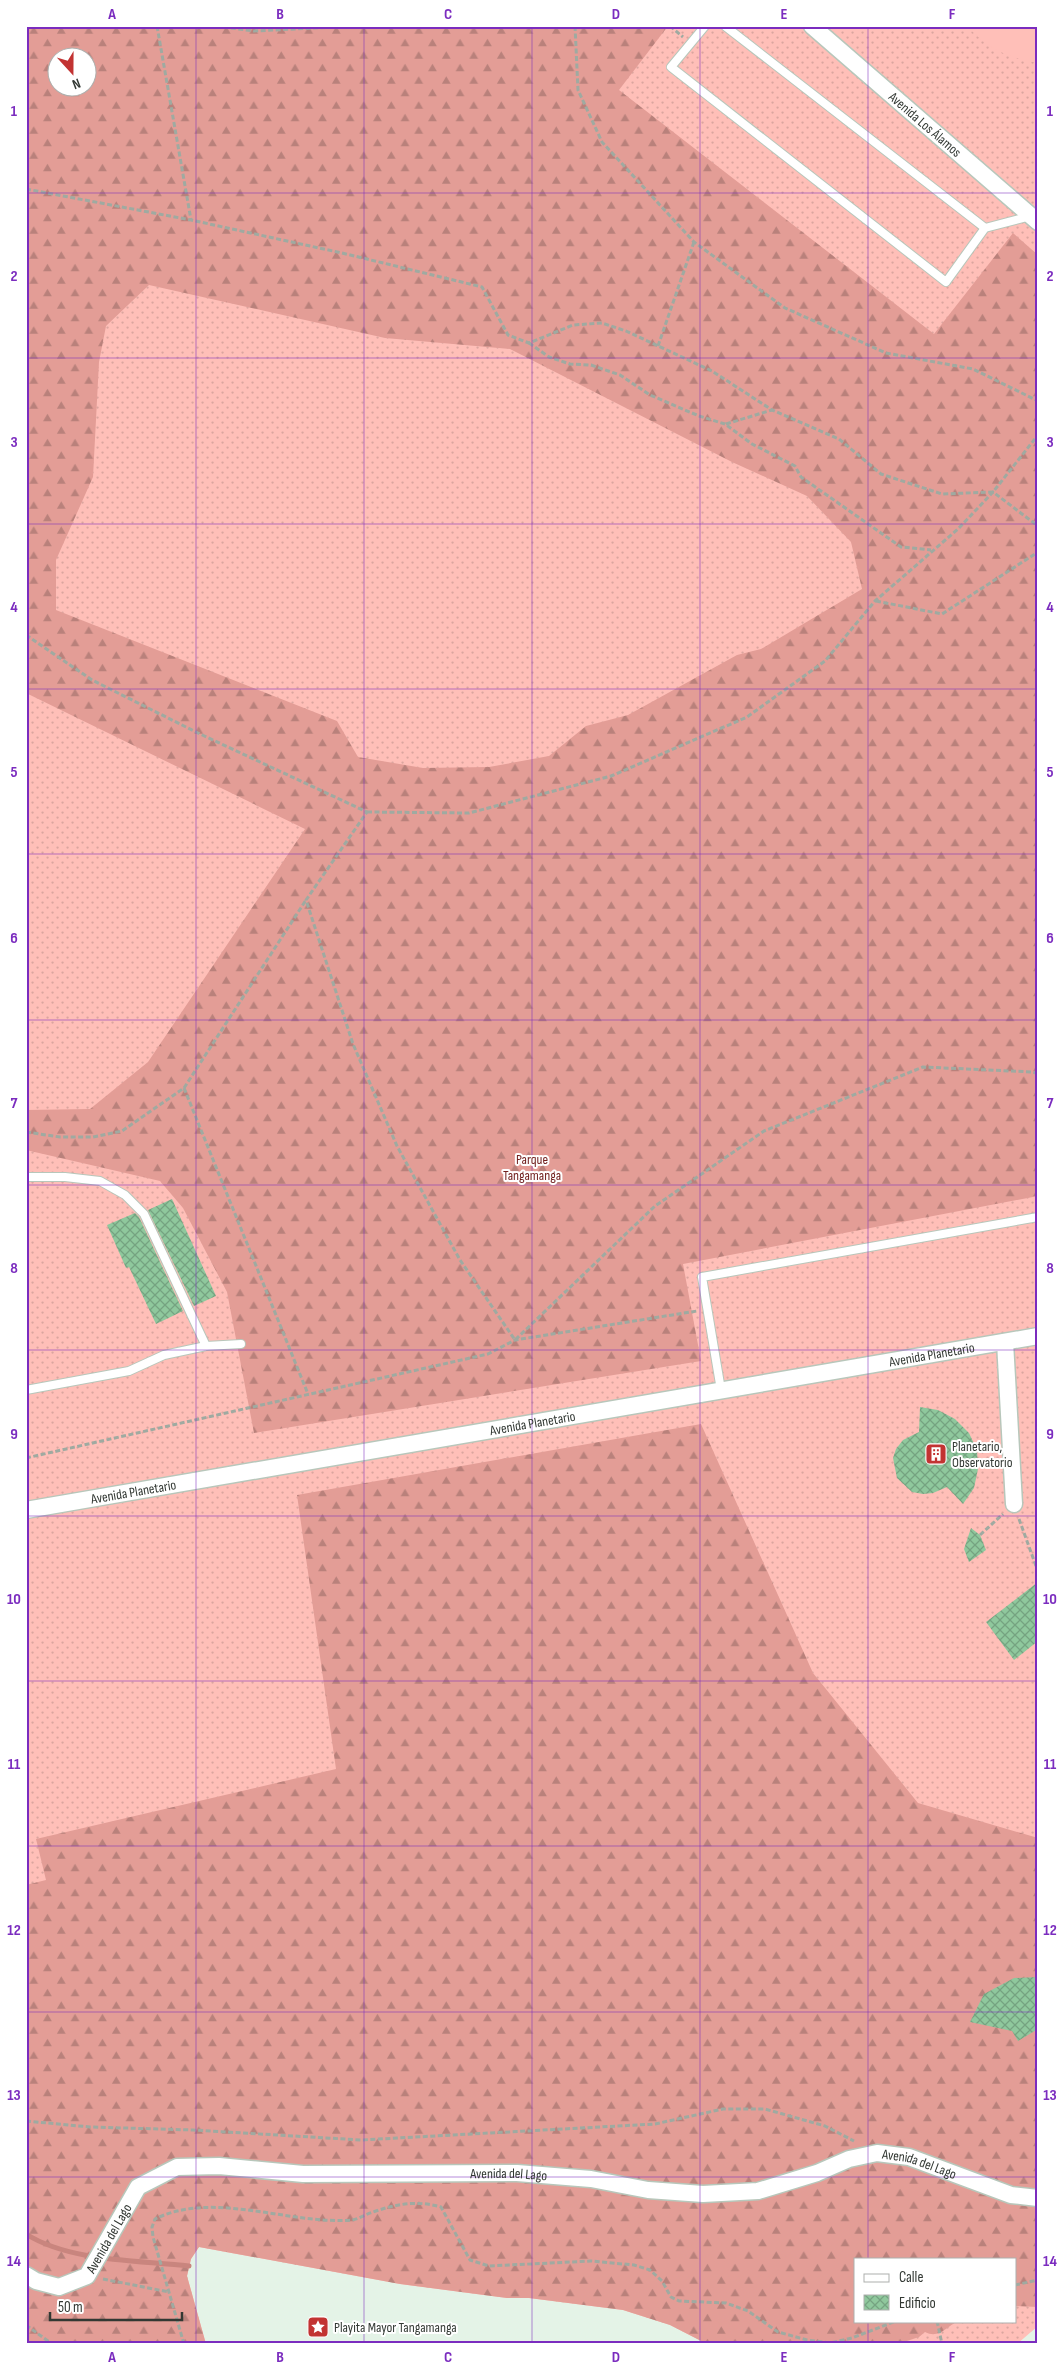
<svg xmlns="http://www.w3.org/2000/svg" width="1064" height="2370" font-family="'Sofia Sans Condensed',sans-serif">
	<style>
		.grass { fill: url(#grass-dots); fill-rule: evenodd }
		.forest { fill: url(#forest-firs); fill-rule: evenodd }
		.garden { fill: #ffbfb8 }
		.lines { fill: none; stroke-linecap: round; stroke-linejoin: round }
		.stream { stroke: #c9857e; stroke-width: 5 }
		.building { fill: url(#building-cross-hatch) }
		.lane-casing { stroke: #b8c7bb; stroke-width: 10 }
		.street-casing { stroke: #b8c7bb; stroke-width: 19 }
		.path { stroke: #9faaa1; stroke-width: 3; stroke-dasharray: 5 2.5; stroke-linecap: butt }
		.lane { stroke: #fff; stroke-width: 8 }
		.street { stroke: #fff; stroke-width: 16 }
		.grid { fill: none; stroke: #7b2cbf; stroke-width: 1; stroke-opacity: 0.55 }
		.labels { text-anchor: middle; stroke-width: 4; stroke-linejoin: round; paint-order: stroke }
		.street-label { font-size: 14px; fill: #323833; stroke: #fff }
		.park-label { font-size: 14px; fill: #71201e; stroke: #fff }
		.poi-label { font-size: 14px; fill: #323833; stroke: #fff; text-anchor: start }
		.neatline { fill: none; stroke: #7b2cbf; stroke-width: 2 }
		.grid-label { font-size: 16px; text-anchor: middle; font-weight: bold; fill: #7b2cbf }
	</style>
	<defs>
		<pattern id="grass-dots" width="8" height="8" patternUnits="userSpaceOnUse" patternTransform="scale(1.25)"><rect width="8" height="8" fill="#ffbfb8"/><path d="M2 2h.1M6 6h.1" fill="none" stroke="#dba59f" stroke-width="1.8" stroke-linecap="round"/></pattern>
		<pattern id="forest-firs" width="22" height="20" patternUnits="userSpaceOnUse" patternTransform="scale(1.25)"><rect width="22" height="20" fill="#e39d96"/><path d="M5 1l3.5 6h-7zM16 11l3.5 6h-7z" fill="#b9817b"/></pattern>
		<pattern id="building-cross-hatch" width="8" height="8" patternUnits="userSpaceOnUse" patternTransform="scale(1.25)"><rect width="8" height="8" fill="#8fc89d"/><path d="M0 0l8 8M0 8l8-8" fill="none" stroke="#75a381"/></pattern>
	</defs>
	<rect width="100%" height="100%" fill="#e4f3e7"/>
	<path class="grass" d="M26,26h1012v2300l-21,18h-310l-37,-19 -47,-15 -94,-12h-22l-107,-14 -201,-37 -8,12 -4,17 19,68h-180zM58,58h30v30h-30zM855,2259h160v62h-160z"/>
	<g class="forest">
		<path d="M26,26h642l-49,64 315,244 79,-101 25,22v941l-355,68 18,97 -447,72 -27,-141 -44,-84 -23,-27 -134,-31v-40l64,-1 58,-47 157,-233 -279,-136v-288l2,-13 -2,-9zM58,58h30v30h-30zM149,285l236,53 125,11 222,113 75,34 44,46 11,47 -101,60 -24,6 -109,60 -42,11 -37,30 -60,11 -66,1 -65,-11 -21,-36 -281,-111v-50l37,-83 6,-115 7,-36z"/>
		<path d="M701,1424l112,249 105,130 120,35v469l-23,-1v-47h-160v62h103c-12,6 -19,18 -33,11l-6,5 -21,7h-191l-37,-19 -47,-15 -94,-12h-22l-107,-14 -201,-37 -8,12 -4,17 19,68h-180v-459l20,-5 -10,-41 300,-70 -39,-274z"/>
	</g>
	<path class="garden" d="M967,26h71v37c-32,-6 -48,-13 -71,-37z"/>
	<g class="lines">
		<path class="stream" d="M26,2234c44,28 113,26 163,32"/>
	</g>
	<g class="building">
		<polygon points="172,1199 216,1296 194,1306 148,1210"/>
		<polygon points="135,1213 139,1217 183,1311 156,1324 129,1267 126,1268 107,1225"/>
		<polygon points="920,1407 938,1410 955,1419 969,1433 977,1450 978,1469 974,1488 963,1504 947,1487 933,1493 923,1494 912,1492 897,1478 893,1458 896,1449 903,1440 919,1432"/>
		<polygon points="971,1528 980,1535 986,1550 969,1562 964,1549"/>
		<polygon points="1038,1582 1038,1641 1014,1660 986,1622"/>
		<polygon points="1038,1977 1038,2029 1018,2041 1012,2031 970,2022 984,1994 1014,1978"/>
	</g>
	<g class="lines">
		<g class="lane-casing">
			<g id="lane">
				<polyline points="705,26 671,67 946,282 985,228 1031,216"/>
				<polyline points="725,26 985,228"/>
				<polyline points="26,1177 65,1177 100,1181 125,1195 144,1214 206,1346"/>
				<polyline points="26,1390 129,1371 164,1355 206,1346 241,1344"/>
				<polyline points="721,1390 702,1277 1038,1217"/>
			</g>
		</g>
		<g class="street-casing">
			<g id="street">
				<path id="s1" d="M812,26l226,196"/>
				<polyline points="1005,1342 1014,1504"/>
				<path id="s2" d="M26,1510l1012,-174"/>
				<path id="s3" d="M26,2275l10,6 23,6 28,-11 51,-89 39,-20 42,-1 84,8 214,-1 74,6 57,11 55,4 55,-3 59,-18 32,-14 28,-6 32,4 102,38 27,3"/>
			</g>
		</g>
		<g class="path">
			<polyline points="157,26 191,220"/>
			<polyline points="216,26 254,31 353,26"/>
			<polyline points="575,26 578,90 602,142 694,242 785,308 886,353 973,369 1038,401"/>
			<polyline points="670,26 683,37"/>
			<polyline points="26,189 191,220 342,253 482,287 508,335 529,343 573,325 602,323 626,331 712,371 772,410 839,439 881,474 942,494 993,492 1038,435"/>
			<polyline points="529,343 549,357 570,364 591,365 620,375 650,395 699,416 725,424 752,444 795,466 801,477 901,547 931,550"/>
			<polyline points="658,346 694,242"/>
			<polyline points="726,424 772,410"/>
			<polyline points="876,601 942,614 1038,552"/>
			<polyline points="26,635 92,680 198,733 367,812 306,900 353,1044 397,1146 460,1260 515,1340 655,1206 764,1131 923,1067 1033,1072 1038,1074"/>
			<polyline points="367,812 469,813 611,776 747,717 825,661 875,601 958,529 993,492 1038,526"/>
			<polyline points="184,1088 308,1394"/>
			<polyline points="26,1132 60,1137 93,1137 122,1131 184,1088 306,900"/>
			<polyline points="26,1458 488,1354 515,1340 697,1311"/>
			<polyline points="1019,1519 1036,1566"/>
			<polyline points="980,1535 1003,1514"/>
			<polyline points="26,2121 90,2127 193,2130 361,2140 655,2124 723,2109 765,2109 825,2126 854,2141"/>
			<polyline points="103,2279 169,2292"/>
			<polyline points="1015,2285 1038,2280"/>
			<polyline points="937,2321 942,2344"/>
			<polyline points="26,2325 52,2344"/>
			<path d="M184,2344l-31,-107 -1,-10 3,-8c58,-29 134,6 197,1 7,-1 14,-6 21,-8 23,-8 44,-12 68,-5l29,53 19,6 102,-5 43,4 16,5 12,11 9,16 8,4 47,2 22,8 30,21 29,8 23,3 22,-5 44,-17"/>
		</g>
		<use href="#lane" class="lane"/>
		<use href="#street" class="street"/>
	</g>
	<path class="grid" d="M196,26v2318M364,26v2318M532,26v2318M700,26v2318M868,26v2233M26,193h1012M26,358h1012M26,524h1012M26,689h1012M26,854h1012M26,1020h1012M26,1185h1012M26,1350h1012M26,1516h1012M26,1681h1012M26,1846h1012M26,2012h1012M26,2177h1012M868,2321v23"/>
	<defs>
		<g id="building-square" transform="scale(1.125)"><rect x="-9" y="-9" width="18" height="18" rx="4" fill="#c23332" stroke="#fff"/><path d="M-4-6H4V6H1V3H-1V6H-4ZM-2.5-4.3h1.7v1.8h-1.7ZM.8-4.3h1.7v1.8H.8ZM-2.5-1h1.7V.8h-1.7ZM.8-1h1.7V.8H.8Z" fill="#fff"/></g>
		<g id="sight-square" transform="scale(1.125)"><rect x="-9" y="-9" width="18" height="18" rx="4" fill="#c23332" stroke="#fff"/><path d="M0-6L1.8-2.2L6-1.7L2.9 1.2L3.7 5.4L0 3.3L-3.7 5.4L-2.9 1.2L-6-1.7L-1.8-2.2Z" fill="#fff"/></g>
	</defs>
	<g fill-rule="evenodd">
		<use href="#building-square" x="936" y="1454"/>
		<use href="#sight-square" x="318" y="2327"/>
	</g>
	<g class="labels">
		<g class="street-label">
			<text dy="5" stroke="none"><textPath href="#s1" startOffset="150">Avenida Los Álamos</textPath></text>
			<text dy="5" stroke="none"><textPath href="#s2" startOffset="919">Avenida Planetario</textPath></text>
			<text dy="5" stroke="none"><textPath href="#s2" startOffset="514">Avenida Planetario</textPath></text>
			<text dy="5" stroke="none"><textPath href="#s2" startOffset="109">Avenida Planetario</textPath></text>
			<text dy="5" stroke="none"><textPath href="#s3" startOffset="964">Avenida del Lago</textPath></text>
			<text dy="5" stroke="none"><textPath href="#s3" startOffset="544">Avenida del Lago</textPath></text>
			<text dy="5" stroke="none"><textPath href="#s3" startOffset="109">Avenida del Lago</textPath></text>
		</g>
		<g class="park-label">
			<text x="532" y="1164">Parque<tspan x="532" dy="16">Tangamanga</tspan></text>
		</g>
		<g class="poi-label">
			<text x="952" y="1451">Planetario,<tspan x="952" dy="16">Observatorio</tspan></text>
			<text x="334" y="2332">Playita Mayor Tangamanga</text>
		</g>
	</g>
	<rect width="1064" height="2370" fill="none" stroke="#ffffff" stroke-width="55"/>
	<rect x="854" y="2258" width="162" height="65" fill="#ffffff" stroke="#adafad"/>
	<rect x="864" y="2274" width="25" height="8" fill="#ffffff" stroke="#adafad"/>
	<text x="899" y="2282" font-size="15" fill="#323833">Calle</text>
	<rect x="864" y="2295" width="25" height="15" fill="url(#building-cross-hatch)" stroke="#adafad"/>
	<text x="899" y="2308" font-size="15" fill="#323833">Edificio</text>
	<g transform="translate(72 72) rotate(159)"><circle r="24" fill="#ffffff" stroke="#adafad"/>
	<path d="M0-4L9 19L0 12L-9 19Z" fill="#c23332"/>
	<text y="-8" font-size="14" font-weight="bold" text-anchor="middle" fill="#323833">N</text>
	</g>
	<path d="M50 2312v8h132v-8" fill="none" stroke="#323833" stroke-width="2.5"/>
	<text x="58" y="2312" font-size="15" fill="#323833" stroke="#ffffff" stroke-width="4" paint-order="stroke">50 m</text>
	<rect x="28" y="28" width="1008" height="2314" class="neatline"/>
	<g class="grid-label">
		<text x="112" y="19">A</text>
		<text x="280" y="19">B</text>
		<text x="448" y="19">C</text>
		<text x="616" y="19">D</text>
		<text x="784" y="19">E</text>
		<text x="952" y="19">F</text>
		<text x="14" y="116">1</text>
		<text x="1050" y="116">1</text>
		<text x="14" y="281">2</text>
		<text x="1050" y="281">2</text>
		<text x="14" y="447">3</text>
		<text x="1050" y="447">3</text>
		<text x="14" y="612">4</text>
		<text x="1050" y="612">4</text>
		<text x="14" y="777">5</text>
		<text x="1050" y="777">5</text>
		<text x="14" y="943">6</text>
		<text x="1050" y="943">6</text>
		<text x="14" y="1108">7</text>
		<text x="1050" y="1108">7</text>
		<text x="14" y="1273">8</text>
		<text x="1050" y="1273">8</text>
		<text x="14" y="1439">9</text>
		<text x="1050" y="1439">9</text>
		<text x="14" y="1604">10</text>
		<text x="1050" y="1604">10</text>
		<text x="14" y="1769">11</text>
		<text x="1050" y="1769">11</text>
		<text x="14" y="1935">12</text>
		<text x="1050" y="1935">12</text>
		<text x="14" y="2100">13</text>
		<text x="1050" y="2100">13</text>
		<text x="14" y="2266">14</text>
		<text x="1050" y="2266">14</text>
		<text x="112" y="2362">A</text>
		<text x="280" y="2362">B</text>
		<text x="448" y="2362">C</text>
		<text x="616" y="2362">D</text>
		<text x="784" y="2362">E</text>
		<text x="952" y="2362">F</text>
	</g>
</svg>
